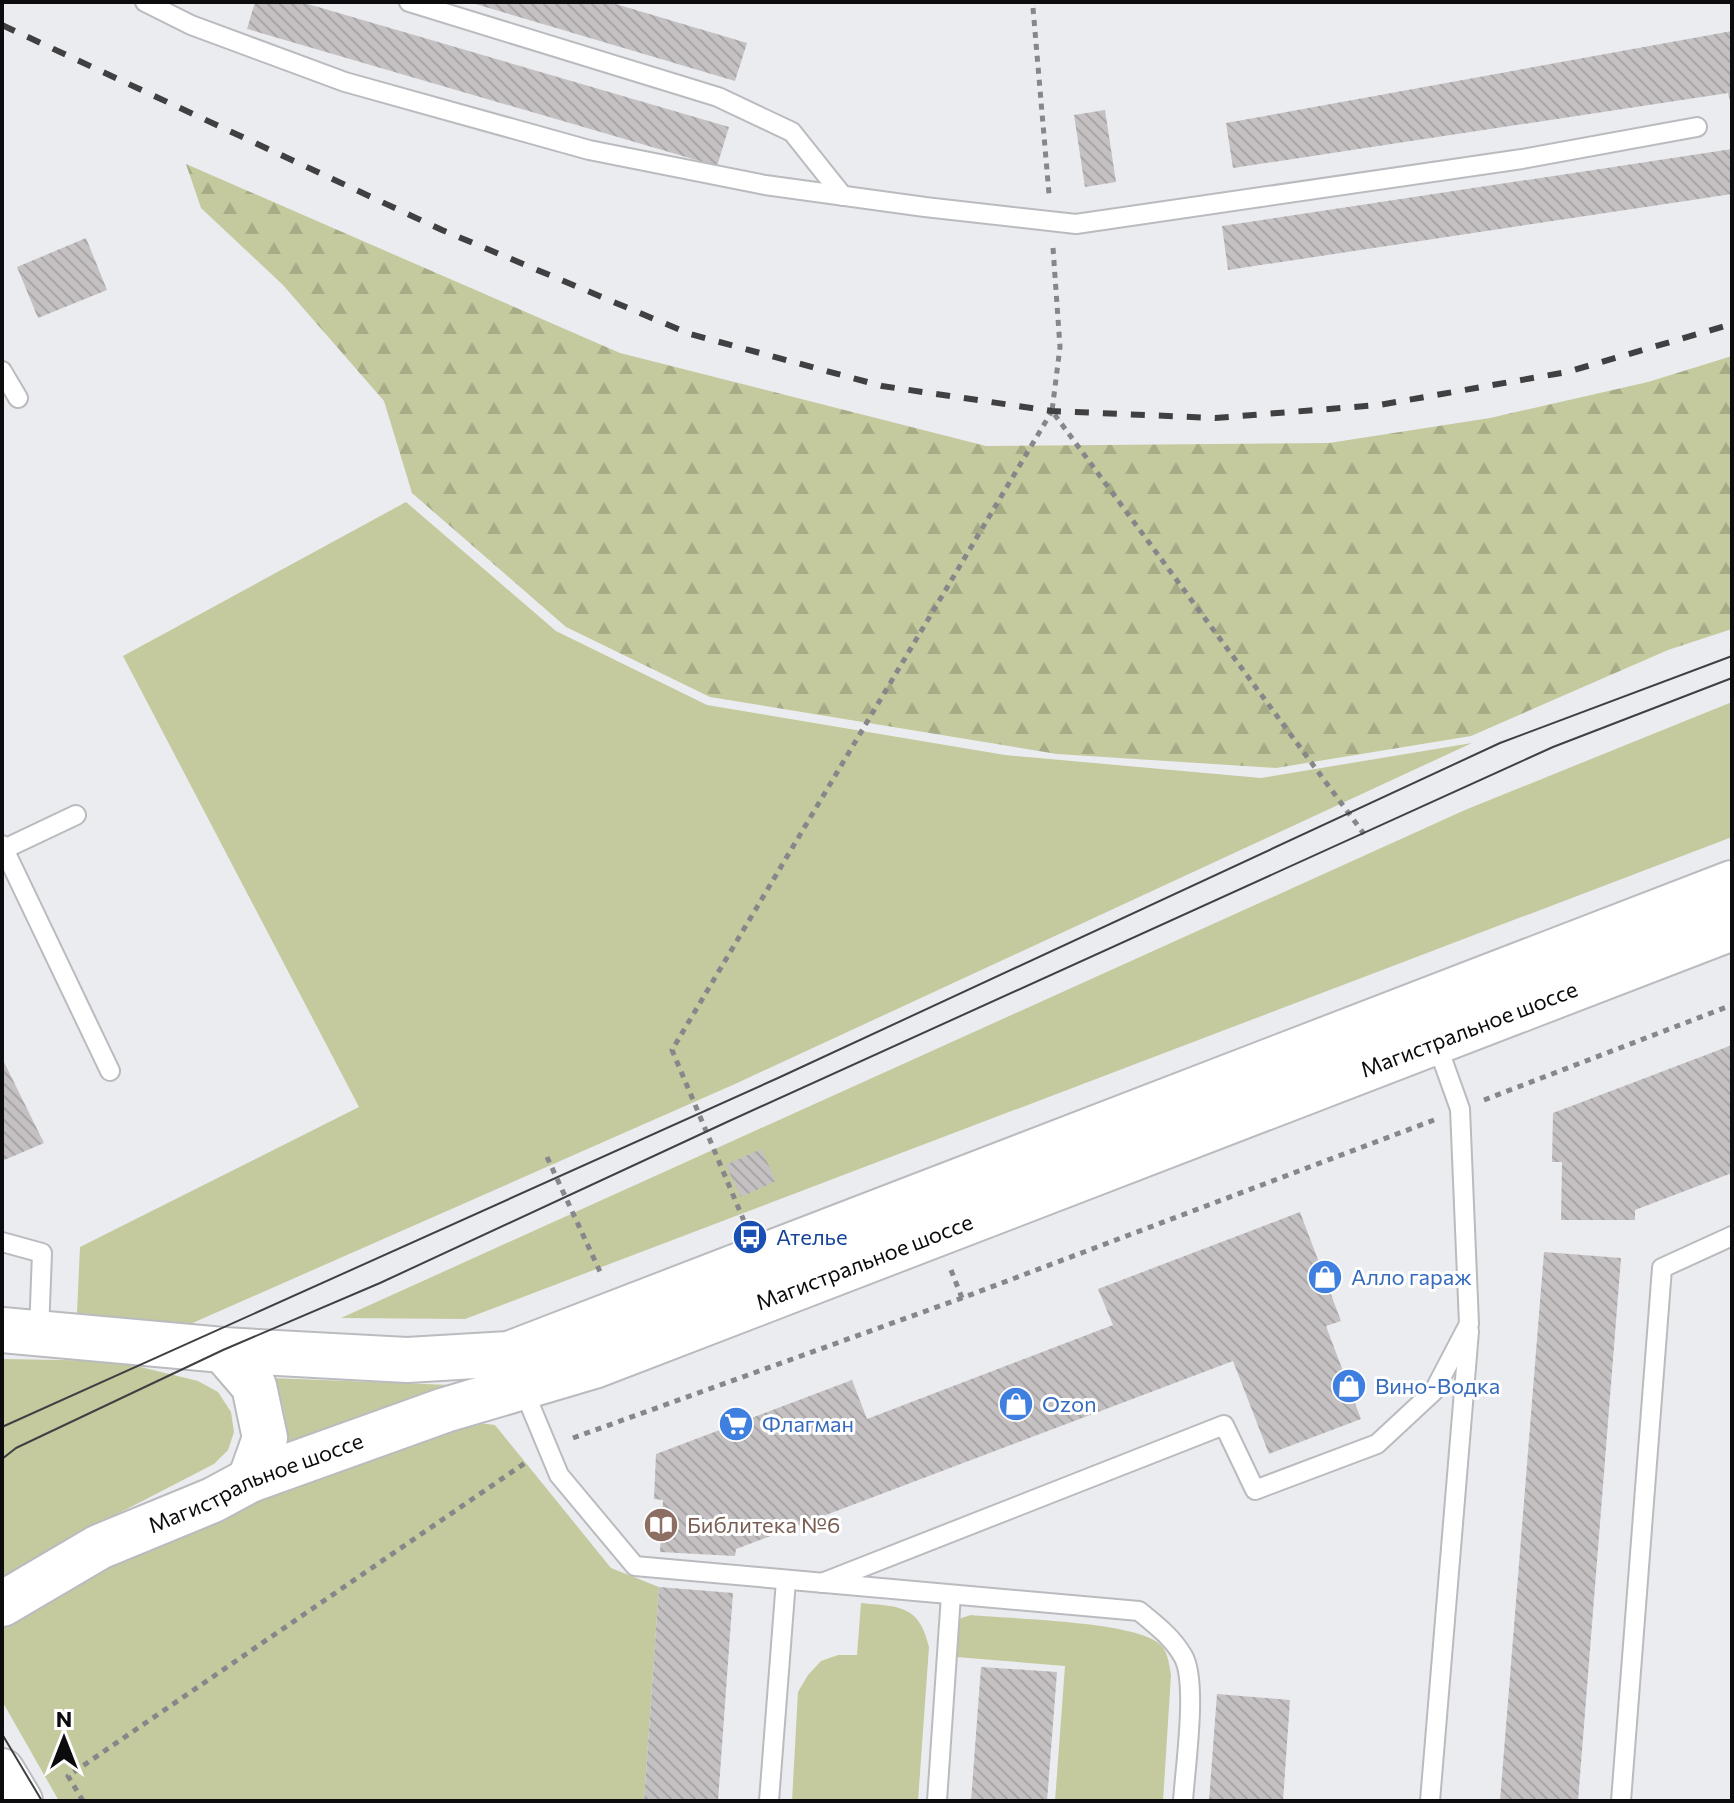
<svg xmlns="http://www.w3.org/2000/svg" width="1734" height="1803" font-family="Commissioner,sans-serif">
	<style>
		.grass { fill: #c4ca9e }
		.forest { fill: url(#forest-firs) }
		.building { fill: url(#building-back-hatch) }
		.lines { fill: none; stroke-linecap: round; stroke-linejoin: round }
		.lane-casing { stroke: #babbbf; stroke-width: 22 }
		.secondary-casing { stroke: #babbbf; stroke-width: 48 }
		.path { stroke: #86878a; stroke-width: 5; stroke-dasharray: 6 6; stroke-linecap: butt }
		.lane { stroke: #fff; stroke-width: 18 }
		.secondary { stroke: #fff; stroke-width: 44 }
		.tram { stroke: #404043; stroke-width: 2 }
		.rail { stroke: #404043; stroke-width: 6; stroke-dasharray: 14 14; stroke-linecap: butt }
		.labels { text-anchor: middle; stroke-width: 6; stroke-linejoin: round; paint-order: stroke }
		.street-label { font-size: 22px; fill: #0c0c0e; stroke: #fff }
		.transit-label { font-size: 22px; fill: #164399; stroke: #fff; text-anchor: start }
		.shop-label { font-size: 22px; fill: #366cbe; stroke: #fff; text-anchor: start }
		.education-label { font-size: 22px; fill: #785e54; stroke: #fff; text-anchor: start }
	</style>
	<defs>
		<pattern id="forest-firs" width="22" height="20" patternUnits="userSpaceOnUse" patternTransform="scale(2)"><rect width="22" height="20" fill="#c4ca9e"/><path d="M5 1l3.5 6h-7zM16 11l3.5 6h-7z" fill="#a7ac87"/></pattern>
		<pattern id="building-back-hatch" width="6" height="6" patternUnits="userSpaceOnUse" patternTransform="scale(2)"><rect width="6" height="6" fill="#c5c1c2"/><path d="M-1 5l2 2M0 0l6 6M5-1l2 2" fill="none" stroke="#a8a5a6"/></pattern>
	</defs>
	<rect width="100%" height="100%" fill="#ebecf0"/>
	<g class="grass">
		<polygon points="406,502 556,631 707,705 1005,755 1261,778 1472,743 735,1084 188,1325 77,1313 80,1247 359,1107 123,656"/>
		<polygon points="1732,702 1732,837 465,1319 341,1318 1465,810"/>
		<polygon points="2,1359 116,1361 198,1381 218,1392 231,1412 234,1432 228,1450 214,1464 92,1527 2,1581"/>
		<path d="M271,1378l180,7 -166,62c3,-24 -1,-48 -14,-69z"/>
		<path d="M471,1422l24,3 116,143 48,19 -15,214h-585l-57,-100v-75c138,-83 289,-137 437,-197z"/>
		<path d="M861,1603c38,4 58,1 68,44l-11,154h-126l6,-109 10,-17 13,-14 17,-6h19z"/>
		<path d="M971,1615c40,4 157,6 186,27 11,7 12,21 14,33l-8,126h-108l10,-135 -109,-9 2,-38z"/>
	</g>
	<polygon class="forest" points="186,164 620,353 986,446 1329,443 1490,418 1648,382 1732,356 1732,629 1668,650 1471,736 1276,768 1057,754 710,697 566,627 412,493 384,401 283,285 201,208"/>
	<g class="building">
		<polygon points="255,2 301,2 729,127 717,166 247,29"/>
		<polygon points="609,2 747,43 735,81 472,3"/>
		<polygon points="1732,31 1732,108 1728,93 1233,168 1226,123"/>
		<polygon points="1105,110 1116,182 1085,187 1074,115"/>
		<polygon points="1732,149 1732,194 1228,270 1222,226"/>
		<polygon points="86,238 107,290 38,318 17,267"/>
		<polygon points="1732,1045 1732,1173 1635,1210 1635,1220 1561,1220 1562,1162 1552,1162 1553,1113"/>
		<polygon points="2,1058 44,1143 2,1161"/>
		<polygon points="761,1149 776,1181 741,1197 726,1165"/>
		<polygon points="1300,1212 1341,1321 1326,1326 1361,1419 1269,1454 1233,1361 736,1549 735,1556 660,1552 663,1500 654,1499 656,1454 852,1380 867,1419 1113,1325 1098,1289"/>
		<polygon points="1544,1252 1621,1258 1578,1801 1500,1801"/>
		<polygon points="659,1587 733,1593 718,1801 644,1801"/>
		<polygon points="981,1667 1057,1672 1047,1801 971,1801"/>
		<polygon points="1217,1694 1290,1700 1283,1801 1209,1801"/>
	</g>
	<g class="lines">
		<g class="lane-casing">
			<g id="lane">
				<polyline points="145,2 191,25 345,82 589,150 765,185 925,207 1076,224 1522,159 1697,127"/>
				<polyline points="409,2 718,97 792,132 843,196"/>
				<polyline points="2,371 18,398"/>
				<polyline points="2,845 110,1071"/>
				<polyline points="2,850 76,815"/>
				<polyline points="2,1242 42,1253 39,1332"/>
				<path d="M522,1386l37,89 76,91 504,45c17,14 33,26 44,45 15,25 2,113 0,145"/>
				<polyline points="822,1583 1224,1425 1255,1490 1377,1444 1434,1391 1469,1324 1460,1109 1435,1039"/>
				<polyline points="769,1801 786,1580"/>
				<polyline points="937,1801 951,1595"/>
				<polyline points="1430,1801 1469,1331"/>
				<polyline points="1621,1801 1662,1268 1732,1236"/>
			</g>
		</g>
		<g class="secondary-casing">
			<g id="secondary">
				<polyline points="2,1330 223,1350 407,1360 509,1354 1732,883"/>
				<polyline points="223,1350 254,1386 265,1438 250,1480"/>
				<path id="s1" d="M2,1604l97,-57 114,-47 37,-20 195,-70 149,-44 1138,-438"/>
				<polyline points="2,1771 20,1801"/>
			</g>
		</g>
		<g class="path">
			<polyline points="1033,8 1049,194"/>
			<polyline points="1053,248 1060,347 1052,411 1364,834"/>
			<polyline points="1484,1100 1732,1005"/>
			<polyline points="547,1157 602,1276"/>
			<polyline points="744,1221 672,1050 1052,411"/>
			<polyline points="951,1270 962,1298"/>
			<polyline points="573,1438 962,1298 1434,1120"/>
			<polyline points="83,1801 68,1776 525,1463"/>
		</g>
		<use href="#lane" class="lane"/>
		<use href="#secondary" class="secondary"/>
		<g class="tram">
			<polyline points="2,1427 778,1078 1500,743 1732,656"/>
			<polyline points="2,1459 16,1448 223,1350 380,1283 727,1122 1553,747 1732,678"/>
			<polyline points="2,1734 42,1801"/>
		</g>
		<polyline class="rail" points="2,25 442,230 690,334 882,386 1052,411 1215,418 1379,405 1567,372 1732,324"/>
	</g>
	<defs>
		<g id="bus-disc" transform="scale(1.8)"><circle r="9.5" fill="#1a4fb4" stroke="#fff"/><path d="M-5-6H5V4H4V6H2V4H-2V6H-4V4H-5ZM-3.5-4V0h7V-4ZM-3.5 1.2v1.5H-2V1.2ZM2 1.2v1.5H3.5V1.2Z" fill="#fff"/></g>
		<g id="shop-disc" transform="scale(1.8)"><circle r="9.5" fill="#3f7fe0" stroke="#fff"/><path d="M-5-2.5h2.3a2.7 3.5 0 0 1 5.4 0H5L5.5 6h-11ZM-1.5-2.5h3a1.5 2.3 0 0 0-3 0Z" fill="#fff"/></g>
		<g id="supermarket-disc" transform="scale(1.8)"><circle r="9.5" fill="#3f7fe0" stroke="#fff"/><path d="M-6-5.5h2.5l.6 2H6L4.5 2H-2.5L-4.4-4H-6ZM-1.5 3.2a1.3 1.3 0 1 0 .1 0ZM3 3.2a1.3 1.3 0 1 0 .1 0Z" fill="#fff"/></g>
		<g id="library-disc" transform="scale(1.8)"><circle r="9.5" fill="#8d6e63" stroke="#fff"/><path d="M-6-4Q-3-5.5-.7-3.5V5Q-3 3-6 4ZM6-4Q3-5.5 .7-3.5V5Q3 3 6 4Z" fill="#fff"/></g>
	</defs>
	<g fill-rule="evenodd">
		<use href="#bus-disc" x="750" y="1237"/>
		<use href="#shop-disc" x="1325" y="1277"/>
		<use href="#shop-disc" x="1349" y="1386"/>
		<use href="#shop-disc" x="1016" y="1404"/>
		<use href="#supermarket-disc" x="736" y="1424"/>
		<use href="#library-disc" x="661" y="1525"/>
	</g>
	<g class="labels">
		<g class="street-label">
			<text dy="8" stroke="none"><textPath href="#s1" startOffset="1578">Магистральное шоссе</textPath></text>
			<text dy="8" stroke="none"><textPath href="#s1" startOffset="930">Магистральное шоссе</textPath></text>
			<text dy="8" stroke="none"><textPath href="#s1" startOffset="282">Магистральное шоссе</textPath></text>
		</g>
		<g class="transit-label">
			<text x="776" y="1245">Ателье</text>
		</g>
		<g class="shop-label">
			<text x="1351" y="1285">Алло гараж</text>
			<text x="1375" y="1394">Вино-Водка</text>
			<text x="1042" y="1412">Ozon</text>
			<text x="762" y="1432">Флагман</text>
		</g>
		<g class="education-label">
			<text x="687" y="1533">Библитека №6</text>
		</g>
	</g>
	<rect width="1734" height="1803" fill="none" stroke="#0c0c0e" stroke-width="8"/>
	<g transform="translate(64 1739)" stroke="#ffffff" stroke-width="6" paint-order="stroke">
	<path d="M0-6L14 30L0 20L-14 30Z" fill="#0c0c0e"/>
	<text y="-12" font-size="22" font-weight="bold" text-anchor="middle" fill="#0c0c0e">N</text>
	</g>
</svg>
